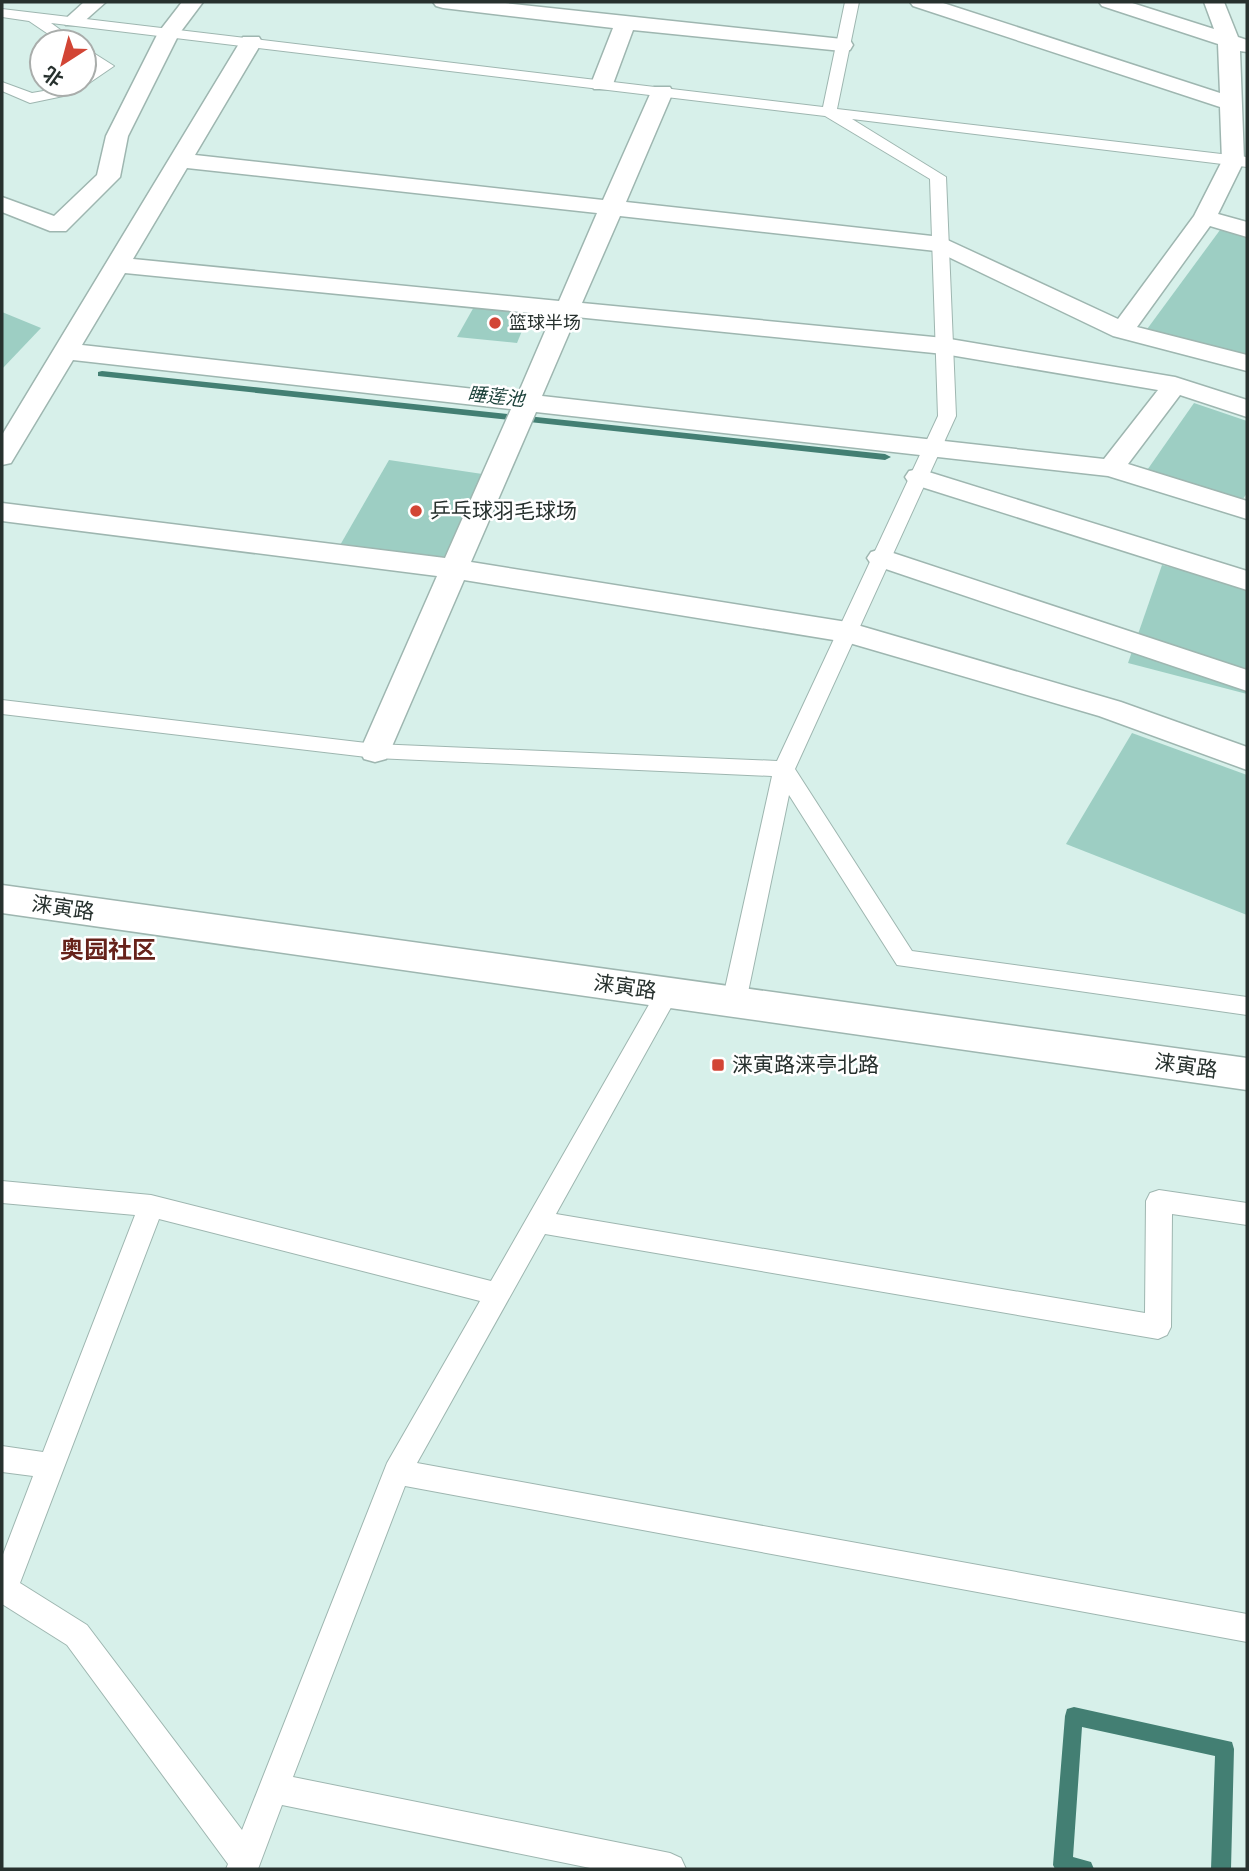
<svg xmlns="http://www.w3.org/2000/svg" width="1249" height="1871" font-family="Lato,'Noto Sans SC',sans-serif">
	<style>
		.green { fill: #9dcec3 }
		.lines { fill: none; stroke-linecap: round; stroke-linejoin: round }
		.stream { fill: #437f73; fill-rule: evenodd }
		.service-casing { stroke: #9eb6b0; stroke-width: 2 }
		.pedestrian-casing { stroke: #9eb6b0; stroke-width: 3 }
		.tertiary-casing { stroke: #9eb6b0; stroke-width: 3 }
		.service { fill: #fff; fill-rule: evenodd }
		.pedestrian { fill: #fff; fill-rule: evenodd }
		.tertiary { fill: #fff; fill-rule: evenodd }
		.poi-dot { fill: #d24535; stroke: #fff; stroke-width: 2.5 }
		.labels { text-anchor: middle; stroke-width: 5; stroke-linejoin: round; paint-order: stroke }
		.far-poi-label { font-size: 18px; fill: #27312e; stroke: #fff; text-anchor: start }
		.far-water-label { font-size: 19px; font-style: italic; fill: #1e433c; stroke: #fff }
		.poi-label { font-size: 21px; fill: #27312e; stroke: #fff; text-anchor: start }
		.street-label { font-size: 21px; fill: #27312e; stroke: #fff }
		.quarter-label { font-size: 24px; font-weight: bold; fill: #66221a; stroke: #fff }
	</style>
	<rect width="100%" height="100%" fill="#d7f0ea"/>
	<g class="green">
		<polygon points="1220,230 1247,238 1247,368 1142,336"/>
		<polygon points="475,305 531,309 517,343 457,337"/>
		<polygon points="2,312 41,328 2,369"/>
		<polygon points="1194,403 1247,421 1247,493 1237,508 1143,476"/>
		<polygon points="389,460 489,475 449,563 339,547"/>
		<polygon points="1162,565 1247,586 1247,694 1128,663"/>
		<polygon points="1132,733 1247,775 1247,915 1066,844"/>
	</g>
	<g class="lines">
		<g class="stream">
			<polygon points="102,371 885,454 891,457 885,460 98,376 98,372"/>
			<polygon points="1074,1707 1232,1742 1234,1749 1231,1869 1211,1869 1215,1756 1082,1727 1073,1857 1091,1862 1094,1869 1055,1869 1053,1865 1065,1716 1067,1709"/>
		</g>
		<g class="service-casing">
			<g id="service">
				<polygon points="845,2 859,2 837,109 1247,157 1247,167 852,119 946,177 956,416 795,769 912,951 1247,997 1247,1015 897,965 789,795 746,1002 742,1008 734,1011 726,1008 722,1002 772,776 375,758 2,714 2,700 375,744 777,761 938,416 930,179 825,116 51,23 77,42 60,42 29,21 2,17 2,9 823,107"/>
				<polygon points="84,47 114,66 73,94 30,103 2,91 2,82 32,93 84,84 84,75 97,66 84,57"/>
				<path d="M667,984l8,3 4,6 -123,221 589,99 1,-112 4,-8 9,-3 88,13v22l-75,-11 -1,113 -4,8 -9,4 -613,-105 -128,229 830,151v28l-842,-156 -112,291 377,76 11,5 5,11h-91l-313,-64 -24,64h-32l2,-5 -161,-219 -65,-41v-47l31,-81 -31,-4v-26l41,6 92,-237 -133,-12v-22l149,14 340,86 168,-294zM159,1219l321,82 -93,162 -145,367 -155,-205 -67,-42z"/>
			</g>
		</g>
		<g class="pedestrian-casing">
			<g id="pedestrian">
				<polygon points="84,2 106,2 80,25 66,25 63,21"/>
				<polygon points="182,2 203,2 179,34 128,136 120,177 66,231 50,231 2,212 2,197 54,216 97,175 106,136 158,33"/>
				<polygon points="433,2 495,2 842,39 850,40 853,45 850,50 842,51 633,30 613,84 610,89 594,89 591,84 613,28 443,8 436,6"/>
				<path d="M910,2h30l280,91 -2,-49 -116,-38 -3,-4h30l85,27 -10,-27h20l14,35 9,3v12l-7,-1 4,110 -26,53 29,8v15l-37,-11 -73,101 110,28v16l-134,-35 -177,-85 -316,-35 -38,87 362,35 231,39 72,23v17l-67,-22 -52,69 119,37v18l-139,-43 -572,-64 -65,150 376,60 274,80 126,45v23l-148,-54 -253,-74 -382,-62 -74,171 -4,8 -11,3 -11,-3 -4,-8 77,-175 -435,-55v-18l443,55 66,-149 -438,-49 -62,103 -9,2v-30l238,-393 3,-5h16l3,5 -67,113 408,45 48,-108 3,-5h16l3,5 -47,110 315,35 177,82 76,-103 28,-55 -2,-54 -307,-101zM187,168l410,45 -38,88 -426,-42zM125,273l427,42 -34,79 -436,-49zM576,317l368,37 214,36 -54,69 -562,-63z"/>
				<polygon points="919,469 1247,571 1247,590 909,483 905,477 909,471"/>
				<polygon points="881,549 1247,670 1247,691 871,564 867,558 871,552"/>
			</g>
		</g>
		<g class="tertiary-casing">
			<polygon id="tertiary" points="2,885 1247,1058 1247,1090 2,913"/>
		</g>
		<use href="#service" class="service"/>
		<use href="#pedestrian" class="pedestrian"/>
		<use href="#tertiary" class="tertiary"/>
	</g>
	<g class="poi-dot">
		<circle cx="495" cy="323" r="7"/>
		<circle cx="416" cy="511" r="7"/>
		<rect x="711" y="1058" width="14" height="14" rx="3.5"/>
	</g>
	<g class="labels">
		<g class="far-poi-label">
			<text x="509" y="329">篮球半场</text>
		</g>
		<g class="far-water-label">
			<text transform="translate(496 396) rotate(6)" y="7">睡莲池</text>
		</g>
		<g class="poi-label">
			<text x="430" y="518">乒乓球羽毛球场</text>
			<text x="732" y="1072">涞寅路涞亭北路</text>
		</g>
		<g class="street-label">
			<text transform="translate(63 908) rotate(8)" y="7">涞寅路</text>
			<text transform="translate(625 987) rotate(8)" y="7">涞寅路</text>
			<text transform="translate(1186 1066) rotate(8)" y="7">涞寅路</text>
		</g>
		<g class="quarter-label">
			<text x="108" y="958">奥园社区</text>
		</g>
	</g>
	<rect width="1249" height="1871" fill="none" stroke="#27312e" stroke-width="7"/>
	<g transform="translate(63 63) rotate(216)"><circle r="33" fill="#ffffff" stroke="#a9adab" stroke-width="2"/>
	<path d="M0-5L12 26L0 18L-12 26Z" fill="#d24535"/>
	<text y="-10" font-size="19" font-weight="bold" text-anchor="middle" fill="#27312e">北</text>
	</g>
</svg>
